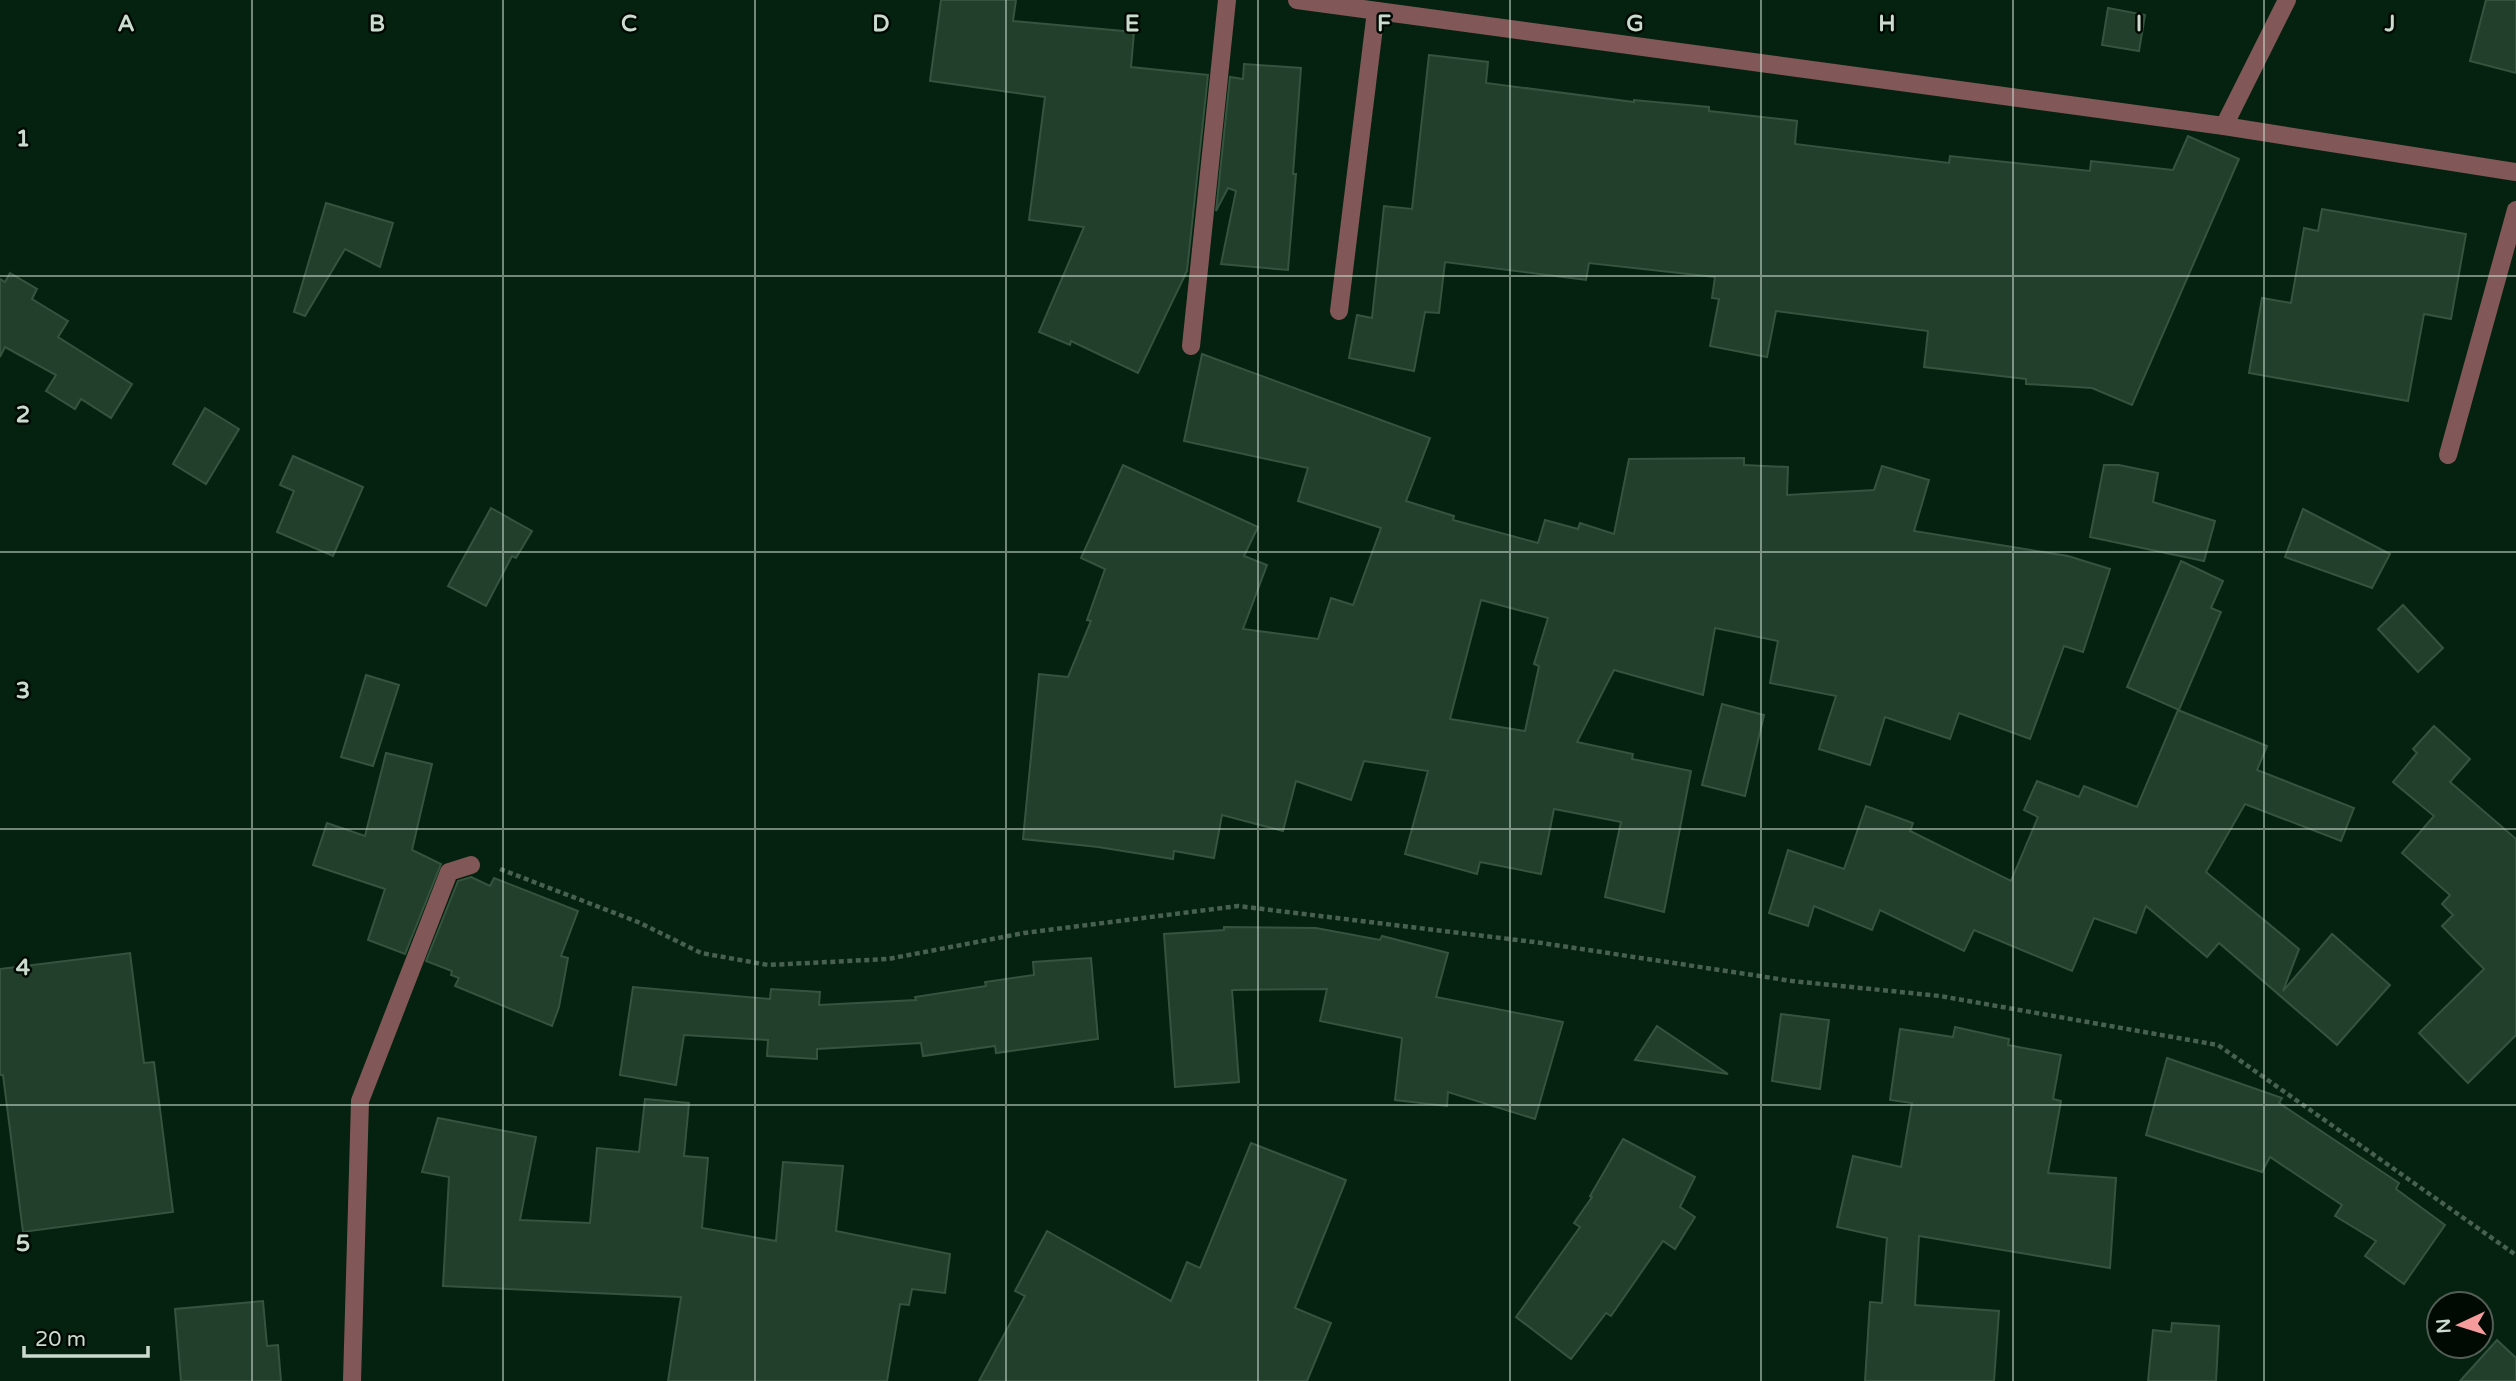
<svg xmlns="http://www.w3.org/2000/svg" width="2516" height="1381" font-family="'Varela Round',sans-serif">
	<style>
		.building { fill: #223f2b; stroke: #35533e; stroke-width: 2; fill-rule: evenodd }
		.lines { fill: none; stroke-linecap: round; stroke-linejoin: round }
		.path { stroke: #476050; stroke-width: 4.5; stroke-dasharray: 5 3.5; stroke-linecap: butt }
		.minor { stroke: #815857; stroke-width: 18 }
		.grid { fill: none; stroke: #cbdccf; stroke-width: 2; stroke-opacity: 0.55 }
		.grid-label { font-size: 23px; text-anchor: middle; font-weight: bold; fill: #cbdccf; stroke: #010903; stroke-width: 5; stroke-linejoin: round; paint-order: stroke }
	</style>
	<rect width="100%" height="100%" fill="#052210"/>
	<g class="building">
		<polygon points="941,0 1016,0 1013,21 1134,32 1131,67 1208,75 1187,271 1138,373 1071,341 1070,345 1039,332 1084,227 1029,220 1045,97 930,81"/>
		<polygon points="2486,0 2516,0 2516,73 2470,61"/>
		<polygon points="2108,8 2145,15 2139,51 2102,45"/>
		<polygon points="1429,55 1488,62 1486,83 1634,102 1634,100 1709,107 1709,111 1797,121 1795,144 1949,163 1950,156 2090,171 2091,161 2173,170 2188,136 2239,159 2132,405 2092,388 2026,384 2026,379 1924,367 1928,331 1776,311 1767,357 1710,346 1719,299 1712,298 1715,277 1589,263 1586,280 1445,262 1439,313 1425,312 1414,371 1349,358 1357,315 1372,318 1384,206 1412,209"/>
		<polygon points="1244,64 1301,68 1293,174 1296,174 1288,270 1221,264 1236,191 1228,188 1216,211 1230,77 1243,79"/>
		<polygon points="326,203 393,223 380,267 345,249 305,316 294,312"/>
		<polygon points="2322,209 2466,234 2451,319 2424,314 2408,401 2249,373 2262,298 2291,303 2304,228 2318,231"/>
		<polygon points="10,273 37,289 32,299 68,321 58,337 132,384 111,418 81,399 75,409 46,391 56,375 5,347 0,357 0,279 5,282"/>
		<path d="M1202,354l228,84 -24,63 48,15 -1,4 85,23 7,-23 33,9 2,-6 34,11 15,-75 115,-1v7l44,2 -1,28 87,-5 8,-24 47,14 -15,51 154,25 42,13 -27,83 -19,-6 -34,93 -71,-26 -9,26 -65,-22 -15,48 -51,-16 17,-53 -66,-13 8,-42 -63,-13 -12,67 -89,-25 -37,72 56,12 -1,5 59,12 -27,141 -59,-15 16,-75 -67,-13 -13,65 -61,-12 -3,12 -72,-20 23,-83 -64,-10 -13,39 -55,-19 -13,50 -61,-16 -8,43 -40,-7 -1,8 -75,-12 -75,-8 16,-165 29,3 23,-56 -4,-1 18,-51 -24,-11 42,-93 135,62 -14,29 23,9 -24,64 75,10 13,-41 22,7 28,-77 -83,-27 10,-33 -124,-27zM1481,600l67,18 -14,46 5,2 -14,65 -75,-12z"/>
		<polygon points="205,408 239,429 206,484 173,464"/>
		<polygon points="293,456 363,487 333,556 277,532 294,491 280,485"/>
		<polygon points="2104,465 2119,465 2158,473 2153,502 2215,521 2204,561 2090,537"/>
		<polygon points="491,508 532,531 516,558 512,556 486,606 448,586"/>
		<polygon points="2303,509 2390,554 2372,588 2285,557"/>
		<polygon points="2181,561 2223,581 2211,608 2221,612 2179,710 2127,687"/>
		<polygon points="2403,605 2443,648 2418,672 2378,629"/>
		<polygon points="366,675 399,685 373,766 341,757"/>
		<polygon points="1722,704 1764,715 1745,796 1702,785"/>
		<polygon points="2178,710 2267,746 2257,770 2354,808 2341,841 2245,804 2206,872 2299,949 2283,991 2332,934 2390,985 2337,1045 2219,943 2207,957 2146,906 2136,933 2094,918 2072,971 1974,930 1964,951 1880,910 1872,930 1814,906 1808,926 1769,913 1788,850 1844,869 1866,806 1913,823 1910,831 2011,881 2038,817 2024,810 2037,781 2079,797 2084,786 2137,807"/>
		<polygon points="2434,726 2470,759 2450,782 2516,839 2516,1035 2468,1083 2419,1033 2484,969 2442,926 2453,915 2442,904 2450,895 2402,853 2434,816 2393,782 2417,753 2413,749"/>
		<polygon points="386,753 432,764 412,850 441,864 405,954 368,940 385,889 313,865 327,823 365,836"/>
		<polygon points="471,877 490,886 494,878 578,911 561,956 568,958 559,1007 552,1026 455,986 459,978 451,975 452,971 426,961 458,881"/>
		<polygon points="1224,927 1316,928 1380,940 1382,936 1448,953 1436,997 1563,1022 1535,1119 1448,1092 1447,1106 1395,1100 1402,1038 1320,1021 1327,989 1232,990 1239,1082 1175,1087 1164,934 1224,930"/>
		<polygon points="130,953 144,1063 154,1062 173,1212 23,1232 3,1075 0,1075 0,969"/>
		<polygon points="1091,958 1098,1039 996,1053 995,1046 923,1056 921,1043 817,1049 817,1059 767,1056 768,1040 684,1035 676,1085 620,1075 633,987 770,999 771,989 820,992 819,1005 916,1000 915,997 986,986 985,982 1034,975 1033,962"/>
		<polygon points="1781,1014 1829,1020 1820,1089 1772,1081"/>
		<polygon points="1657,1026 1728,1074 1635,1060"/>
		<polygon points="1955,1027 2009,1039 2008,1045 2061,1055 2053,1099 2061,1101 2048,1173 2116,1178 2110,1268 1919,1236 1915,1305 1999,1311 1994,1381 1865,1381 1870,1302 1882,1303 1887,1238 1837,1227 1853,1156 1901,1167 1912,1103 1890,1100 1900,1029 1953,1037"/>
		<polygon points="2167,1058 2282,1098 2279,1103 2399,1183 2396,1189 2445,1225 2404,1284 2365,1256 2376,1241 2335,1216 2342,1205 2270,1157 2262,1172 2146,1135"/>
		<polygon points="645,1099 689,1103 684,1156 708,1158 702,1228 776,1241 783,1162 843,1166 836,1231 950,1254 945,1293 912,1289 909,1305 900,1304 887,1381 668,1381 681,1297 443,1286 449,1177 422,1172 438,1118 536,1137 520,1220 590,1223 597,1148 639,1152"/>
		<polygon points="1623,1139 1695,1177 1680,1207 1695,1217 1675,1249 1663,1241 1611,1316 1606,1313 1571,1359 1516,1317 1580,1227 1574,1223 1592,1197 1590,1196"/>
		<polygon points="1251,1143 1346,1180 1295,1308 1331,1323 1307,1381 979,1381 1025,1296 1015,1291 1047,1231 1171,1301 1187,1262 1200,1268"/>
		<polygon points="263,1301 267,1346 278,1345 281,1381 181,1381 175,1309"/>
		<polygon points="2172,1323 2219,1326 2216,1381 2148,1381 2153,1330 2171,1332"/>
		<polygon points="2497,1340 2516,1358 2516,1381 2460,1381"/>
	</g>
	<g class="lines">
		<polyline class="path" points="500,869 638,922 701,953 768,965 888,959 1024,933 1238,906 1542,943 1792,981 1940,996 2218,1045 2516,1255"/>
		<g class="minor">
			<polyline points="1297,0 2224,126 2516,172"/>
			<polyline points="2224,126 2287,0"/>
			<polyline points="1339,311 1376,11"/>
			<polyline points="1191,346 1227,0"/>
			<polyline points="2448,455 2516,210"/>
			<polyline points="352,1381 360,1101 449,872 471,865"/>
		</g>
	</g>
	<path class="grid" d="M252,0v1381M503,0v1381M755,0v1381M1006,0v1381M1258,0v1381M1510,0v1381M1761,0v1381M2013,0v1381M2264,0v1381M0,276h2516M0,552h2516M0,829h2516M0,1105h2516"/>
	<g class="grid-label">
		<text x="126" y="31">A</text>
		<text x="377" y="31">B</text>
		<text x="629" y="31">C</text>
		<text x="881" y="31">D</text>
		<text x="1132" y="31">E</text>
		<text x="1384" y="31">F</text>
		<text x="1635" y="31">G</text>
		<text x="1887" y="31">H</text>
		<text x="2139" y="31">I</text>
		<text x="2390" y="31">J</text>
		<text x="23" y="146">1</text>
		<text x="23" y="422">2</text>
		<text x="23" y="698">3</text>
		<text x="23" y="975">4</text>
		<text x="23" y="1251">5</text>
	</g>
	<g transform="translate(2460 1325) rotate(266)"><circle r="33" fill="#010903" stroke="#525d55" stroke-width="2"/>
	<path d="M0-5L12 26L0 18L-12 26Z" fill="#f59b9b"/>
	<text y="-10" font-size="19" font-weight="bold" text-anchor="middle" fill="#cbdccf">N</text>
	</g>
	<path d="M24 1346v10h124v-10" fill="none" stroke="#cbdccf" stroke-width="3.5"/>
	<text x="35" y="1346" font-size="21" fill="#cbdccf" stroke="#010903" stroke-width="5" paint-order="stroke">20 m</text>
</svg>
